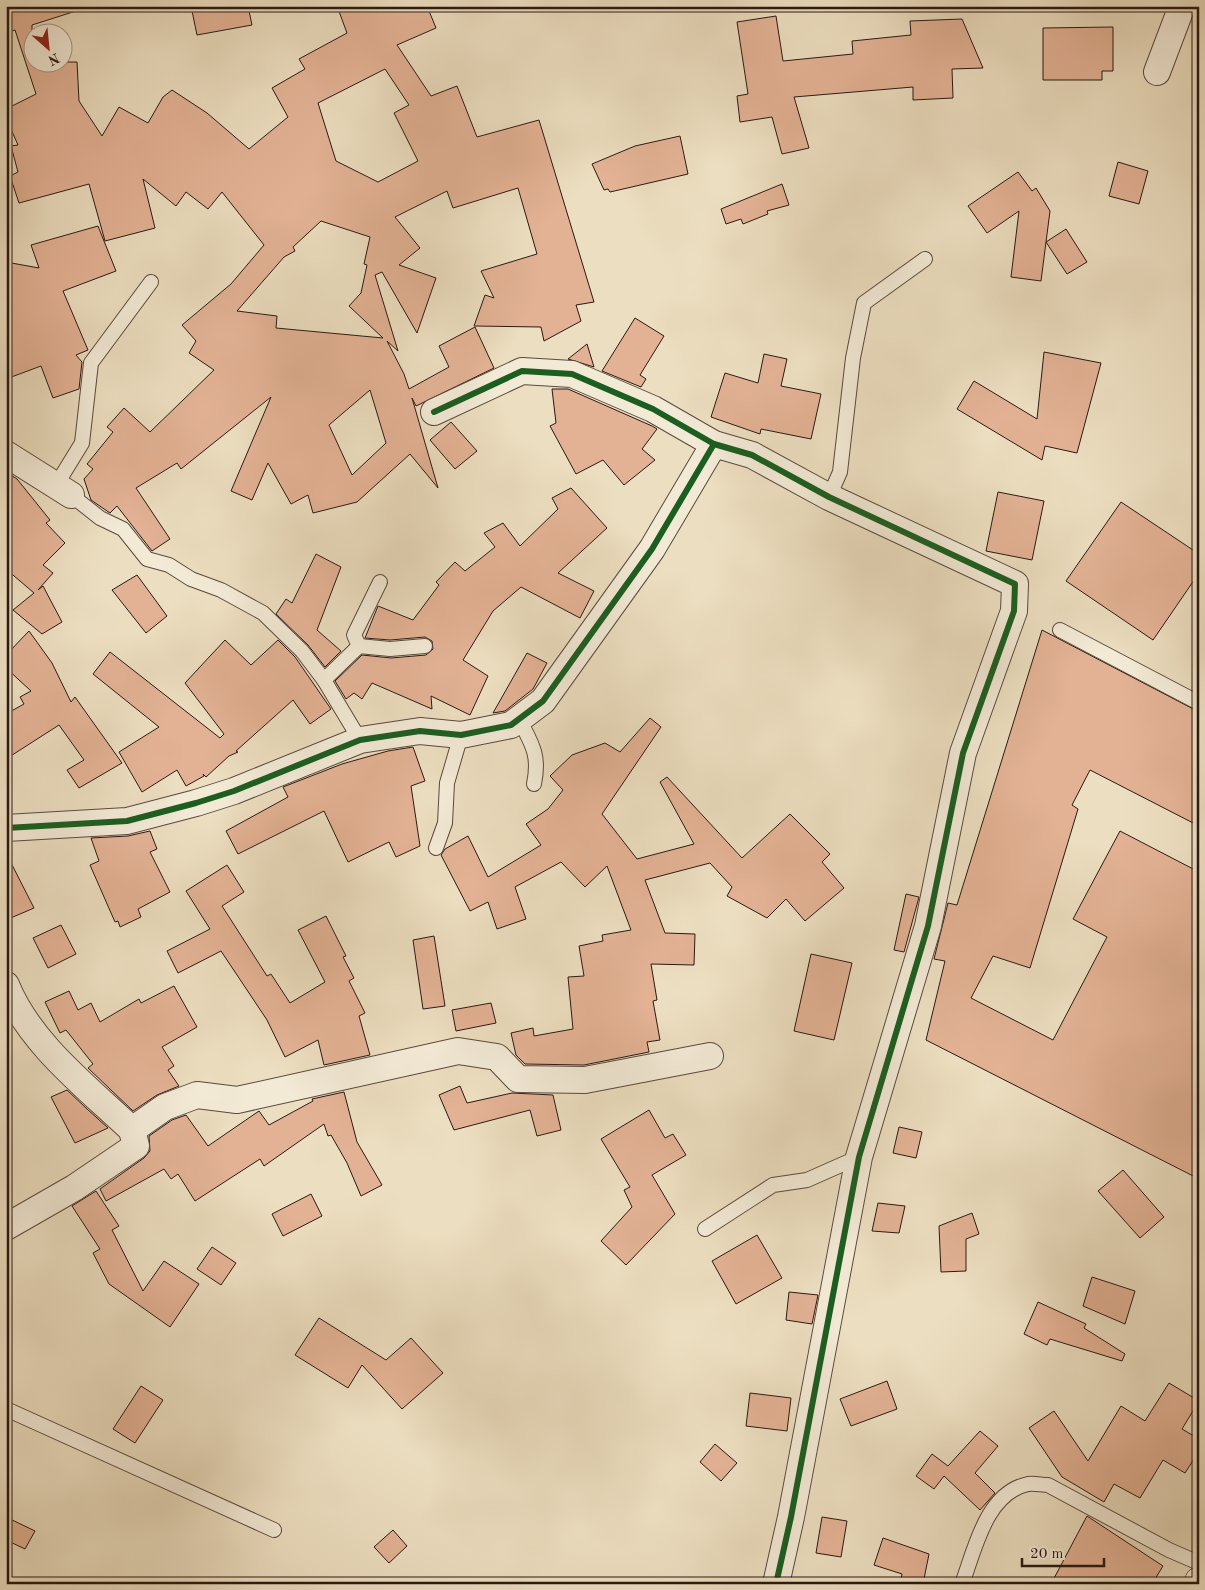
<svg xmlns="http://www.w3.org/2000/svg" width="1205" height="1590" font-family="'Old Standard TT',serif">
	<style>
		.building { fill: #e3b295; stroke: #2a1912; fill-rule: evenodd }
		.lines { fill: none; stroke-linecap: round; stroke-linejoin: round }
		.lane-casing { stroke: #5a4a3e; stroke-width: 16 }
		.street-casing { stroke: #5a4a3e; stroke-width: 28 }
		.secondary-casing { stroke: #2a1912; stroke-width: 29 }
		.lane { stroke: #f3ead6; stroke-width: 14 }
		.street { stroke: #f3ead6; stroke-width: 26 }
		.secondary { stroke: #f3ead6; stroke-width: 28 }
		.cycleway-casing { stroke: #f3ead6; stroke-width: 9 }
		.cycleway { stroke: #1b5e20; stroke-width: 6 }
	</style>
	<rect width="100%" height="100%" fill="#ecdec0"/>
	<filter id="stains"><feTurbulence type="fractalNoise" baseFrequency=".004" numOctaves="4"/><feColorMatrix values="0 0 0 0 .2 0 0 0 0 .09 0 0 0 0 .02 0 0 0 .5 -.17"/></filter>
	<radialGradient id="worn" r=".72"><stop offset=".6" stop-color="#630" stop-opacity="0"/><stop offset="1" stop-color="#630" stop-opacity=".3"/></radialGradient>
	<g class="building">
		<path d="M6,6h69l1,5 -44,14v37h45l2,39 23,35 17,-29 29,16 15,-26 9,-7 35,23 42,36 39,-32 -16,-29 33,-19 -6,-10 48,-26 -10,-27h90l9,22 -39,17 34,51 26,-10 20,51 62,-17 55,182 -18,3 5,16 -37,20 -3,-14 -67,-1 11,-31 9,3 -13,-27 56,-17 -19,-66 -65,20 -6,-17 -52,26 25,31 -21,17 37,13 -19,55 -35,-61 -7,3 23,76 -11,-10 17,33 5,15 40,-22 -10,-21 36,-19 19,41 -78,38 -4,-8 26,90 -28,-34 -53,48 -44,11 -5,-18 -17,9 -23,-41 -16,37 -21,-9 40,-94 -90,72 -4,-6 -41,25 34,51 -18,12 -35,-45 -7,7 -19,-13 -7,-21 9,-10 -6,-5 26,-32 -6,-5 17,-19 26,24 64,-62 -25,-17 7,-12 -14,-16 49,-41 33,-39 -42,-53 -14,17 -22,-17 -10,14 -33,-27 12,49 -50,13 -16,-57 -70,19 -9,-27 8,-4 -7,-26 7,-1 -12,-27v-9l30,-15 -21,-64 -9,3zM385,69l24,36 -15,8 24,48 -40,21 -42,-21 -18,-58zM321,221l49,16 -6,27 3,1 -6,28 -12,13 34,32 -107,-10 1,-12 -40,-5 47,-54 11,-6 -2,-4zM370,390l16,53 -34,32 -23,-50z"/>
		<polygon points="191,6 248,6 252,25 197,35"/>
		<polygon points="776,16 783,61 853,54 852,41 911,35 910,21 962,19 983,68 952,69 953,98 913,100 913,87 794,97 809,148 782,154 772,117 740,122 737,96 748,94 737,22"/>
		<polygon points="1113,27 1113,71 1102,71 1102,80 1043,80 1043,28"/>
		<polygon points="680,136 688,174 610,192 608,189 604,190 592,164 635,146"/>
		<polygon points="1118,162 1148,171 1139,204 1109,196"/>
		<polygon points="1018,172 1032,191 1036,188 1050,211 1041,281 1011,277 1019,211 987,233 968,206"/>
		<polygon points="782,184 789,205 767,211 768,214 743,224 741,219 726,224 721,209"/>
		<polygon points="98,226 116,271 63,291 88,350 76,355 82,362 79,389 53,398 41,366 6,379 6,262 39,268 31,245"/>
		<polygon points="1066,229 1087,262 1067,274 1046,242"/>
		<polygon points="635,318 664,336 640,375 646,379 641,387 602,371"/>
		<polygon points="587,344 594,367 568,359"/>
		<polygon points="1044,352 1101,363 1077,453 1045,446 1042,460 957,409 974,381 1037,419"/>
		<polygon points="764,354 787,359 781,386 821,394 811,439 761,429 760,434 711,417 725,373 758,383"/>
		<polygon points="552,389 568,389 652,426 657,429 642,449 655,460 624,485 603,460 576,474 550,426 556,423"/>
		<polygon points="451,422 477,451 455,469 430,440"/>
		<polygon points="6,472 17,479 50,520 46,523 65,543 43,565 53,573 38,590 43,586 62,622 42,634 13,610 34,593 6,569"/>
		<polygon points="571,488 607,528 558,573 594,591 580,618 521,587 493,611 463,660 488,676 470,715 431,696 432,709 372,683 362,699 354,693 346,699 335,681 362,655 391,658 426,655 433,649 432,641 425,637 390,640 365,638 378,606 413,620 439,585 436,582 455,562 465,571 495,547 484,533 503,523 520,546 558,509 552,498"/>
		<polygon points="998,492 1044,501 1032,560 986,551"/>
		<polygon points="1121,502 1199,554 1199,573 1153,640 1066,581"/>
		<polygon points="316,554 341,567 317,630 341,651 325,667 308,645 276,614 286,599 292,603"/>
		<polygon points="137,575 167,616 146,633 112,590"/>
		<polygon points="1042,630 1199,712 1199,826 1090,770 1072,805 1078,809 1030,968 993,956 971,998 1053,1040 1107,937 1073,919 1120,831 1199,872 1199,1179 926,1040 945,961 934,959 948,903 957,905"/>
		<polygon points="29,631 52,663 71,702 75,697 122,763 79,788 67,770 84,760 59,725 6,759 6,714 24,704 20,697 31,691 6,668 6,655"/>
		<polygon points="225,640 251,665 278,640 295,657 331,709 310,724 293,700 236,751 238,752 229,756 206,777 203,774 204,776 186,786 177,770 142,792 119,752 159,727 93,674 110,652 220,738 224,734 185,683"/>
		<polygon points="527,653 547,663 533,689 505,711 493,713"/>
		<polygon points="650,718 661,727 602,814 637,859 694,844 660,782 667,777 742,858 790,814 830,854 822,862 844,888 805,921 786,899 767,918 727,896 732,887 710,863 645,880 665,933 695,934 694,965 651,964 657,1000 653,1001 660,1040 647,1042 649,1052 584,1065 525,1064 516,1055 511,1033 533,1028 534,1036 573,1029 568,977 584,976 579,946 603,941 602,935 631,930 607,866 585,887 561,862 515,887 526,919 497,929 488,902 470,911 441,855 445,849 468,836 488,877 541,845 526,824 548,809 563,790 550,776 572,755 605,743 620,752"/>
		<polygon points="413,747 425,781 411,786 420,846 396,857 389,842 348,862 324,811 238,854 226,831 288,797 283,787 342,764 388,751"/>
		<polygon points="150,831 157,849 150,852 170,892 138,909 141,917 120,927 118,921 115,922 90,865 99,861 91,838 128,836"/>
		<polygon points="6,853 34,908 6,920"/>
		<polygon points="227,865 244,892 222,906 267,976 271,974 290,1003 325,982 298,930 326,916 346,956 343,957 354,978 349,981 365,1013 359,1016 370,1055 324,1065 318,1040 285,1057 267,1020 221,951 178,973 167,951 210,929 186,891"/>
		<polygon points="906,894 919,897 904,952 894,950"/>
		<polygon points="61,925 76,954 48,968 33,938"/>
		<polygon points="434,936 445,1006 423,1009 413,940"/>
		<polygon points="811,954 852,963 834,1040 794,1031"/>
		<polygon points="174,986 197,1027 162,1047 174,1066 168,1070 179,1086 157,1095 133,1111 88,1068 93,1064 66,1030 60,1033 45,1002 69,991 78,1010 91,1003 100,1022 139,999 141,1003"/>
		<polygon points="491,1003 496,1023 456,1031 452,1010"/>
		<polygon points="460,1086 467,1103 512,1093 553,1095 561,1130 537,1136 530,1110 454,1130 439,1095"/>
		<polygon points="67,1090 86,1108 108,1128 75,1143 51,1097"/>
		<polygon points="344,1092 357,1142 382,1185 361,1196 347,1163 331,1135 328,1136 324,1124 264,1166 260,1159 195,1201 178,1174 171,1179 164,1169 106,1201 100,1189 144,1158 150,1151 149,1136 172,1120 186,1115 208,1146 259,1111 269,1125 313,1101 312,1099"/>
		<polygon points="649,1110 665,1138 673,1134 686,1155 652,1175 675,1214 626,1265 601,1241 632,1207 624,1190 630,1187 601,1139"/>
		<polygon points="899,1127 922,1132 916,1158 893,1153"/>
		<polygon points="1123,1170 1164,1217 1140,1238 1098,1191"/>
		<polygon points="96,1191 119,1226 112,1230 143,1291 164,1261 199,1284 170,1327 109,1284 93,1253 100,1249 72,1206"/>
		<polygon points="311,1194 322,1216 283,1236 272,1214"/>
		<polygon points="878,1203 905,1206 899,1233 872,1231"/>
		<polygon points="972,1213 979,1234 966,1239 966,1271 941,1272 939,1226"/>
		<polygon points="757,1235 782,1278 736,1304 712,1261"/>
		<polygon points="212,1247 236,1263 221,1285 197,1269"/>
		<polygon points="1092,1277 1135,1291 1125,1324 1083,1306"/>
		<polygon points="789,1292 818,1295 812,1324 786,1320"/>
		<polygon points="1038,1302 1086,1324 1084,1328 1125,1354 1122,1361 1050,1339 1047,1345 1024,1334"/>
		<polygon points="319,1318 386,1360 411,1338 443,1373 402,1409 362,1365 348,1388 295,1355"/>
		<polygon points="887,1381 897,1409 851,1426 840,1399"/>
		<polygon points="1169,1383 1199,1401 1182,1429 1199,1439 1199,1451 1185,1473 1163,1460 1140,1498 1114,1484 1104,1502 1062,1477 1029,1428 1054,1411 1088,1461 1121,1406 1145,1421"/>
		<polygon points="141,1386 163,1400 135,1443 113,1429"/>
		<polygon points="750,1393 791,1398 787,1431 746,1426"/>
		<polygon points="980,1431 998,1446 975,1473 995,1493 980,1510 944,1476 934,1489 916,1476 932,1454 948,1466"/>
		<polygon points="715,1444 737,1463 721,1481 700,1462"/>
		<polygon points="1087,1516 1163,1566 1152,1584 1051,1584"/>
		<polygon points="6,1517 35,1531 25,1549 6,1540"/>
		<polygon points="822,1517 847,1521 841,1557 816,1553"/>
		<polygon points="393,1530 407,1546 389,1563 374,1547"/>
		<polygon points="883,1538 929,1554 923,1584 900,1584 902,1574 874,1565"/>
	</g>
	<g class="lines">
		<g class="lane-casing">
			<g id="lane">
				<polyline points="55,487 82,443 91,363 151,282"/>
				<polyline points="71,495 100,518 123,529 147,559 169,565 191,579 221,590 263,613 302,651 324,680 360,740"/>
				<polyline points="829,497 840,472 853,358 864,303 925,259"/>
				<polyline points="1060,630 1199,703"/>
				<polyline points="359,646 354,635 380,582"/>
				<polyline points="324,680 359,646 390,649 425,646"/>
				<path d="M519,719c13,25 21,36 15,65"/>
				<polyline points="436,848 445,823 447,783 461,735"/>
				<polyline points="705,1229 773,1185 807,1180 859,1157"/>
				<polyline points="6,1409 274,1530"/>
				<path d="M962,1584c13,-35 24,-91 66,-100 6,-1 14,1 20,1l121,65 30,13"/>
			</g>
		</g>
		<g class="street-casing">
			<g id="street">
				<polyline points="1157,72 1182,6"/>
				<polyline points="434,412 522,371 572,374 653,409 714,444 752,455 829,497 1015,584 1014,611 963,753 928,926 859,1157 791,1517 776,1584"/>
				<polyline points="6,454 71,495"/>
				<polyline points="6,828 127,821 196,803 234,791 360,740 420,731 461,735 511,725 543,701 652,549 714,444"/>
				<path d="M6,985c24,59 81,102 126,145"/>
				<polyline points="6,1227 74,1188 136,1146 132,1130 165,1107 197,1095 237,1100 458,1051 497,1057 518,1079 585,1080 710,1056"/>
			</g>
		</g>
		<g class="secondary-casing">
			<polyline id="secondary" points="1198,1584 1199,1581"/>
		</g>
		<use href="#lane" class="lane"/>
		<use href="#street" class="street"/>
		<use href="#secondary" class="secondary"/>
		<g class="cycleway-casing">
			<g id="cycleway">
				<polyline points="434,412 522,371 572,374 653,409 714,444 752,455 829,497 1015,584 1014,611 963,753 928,926 859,1157 791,1517 776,1584"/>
				<polyline points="6,828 127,821 196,803 234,791 360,740 420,731 461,735 511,725 543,701 652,549 714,444"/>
			</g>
		</g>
		<use href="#cycleway" class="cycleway"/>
	</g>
	<rect width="1205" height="1590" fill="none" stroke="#ecdec0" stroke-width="25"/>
	<rect x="8" y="8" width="1190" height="1575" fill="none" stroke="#2a1912" stroke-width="2.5"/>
	<rect x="12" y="12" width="1180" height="1565" fill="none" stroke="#2a1912"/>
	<g transform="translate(48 48) rotate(153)"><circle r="24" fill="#f3ead6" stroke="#a39688"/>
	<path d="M0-4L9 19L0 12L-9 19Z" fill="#8f2418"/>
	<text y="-8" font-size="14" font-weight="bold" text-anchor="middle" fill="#2a1912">N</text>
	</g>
	<path d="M1022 1558v8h82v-8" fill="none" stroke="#2a1912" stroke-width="2.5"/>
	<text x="1030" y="1558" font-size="15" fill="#2a1912" stroke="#f3ead6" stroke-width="4" paint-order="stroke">20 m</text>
	<rect width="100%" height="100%" filter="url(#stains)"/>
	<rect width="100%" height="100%" fill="url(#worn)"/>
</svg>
